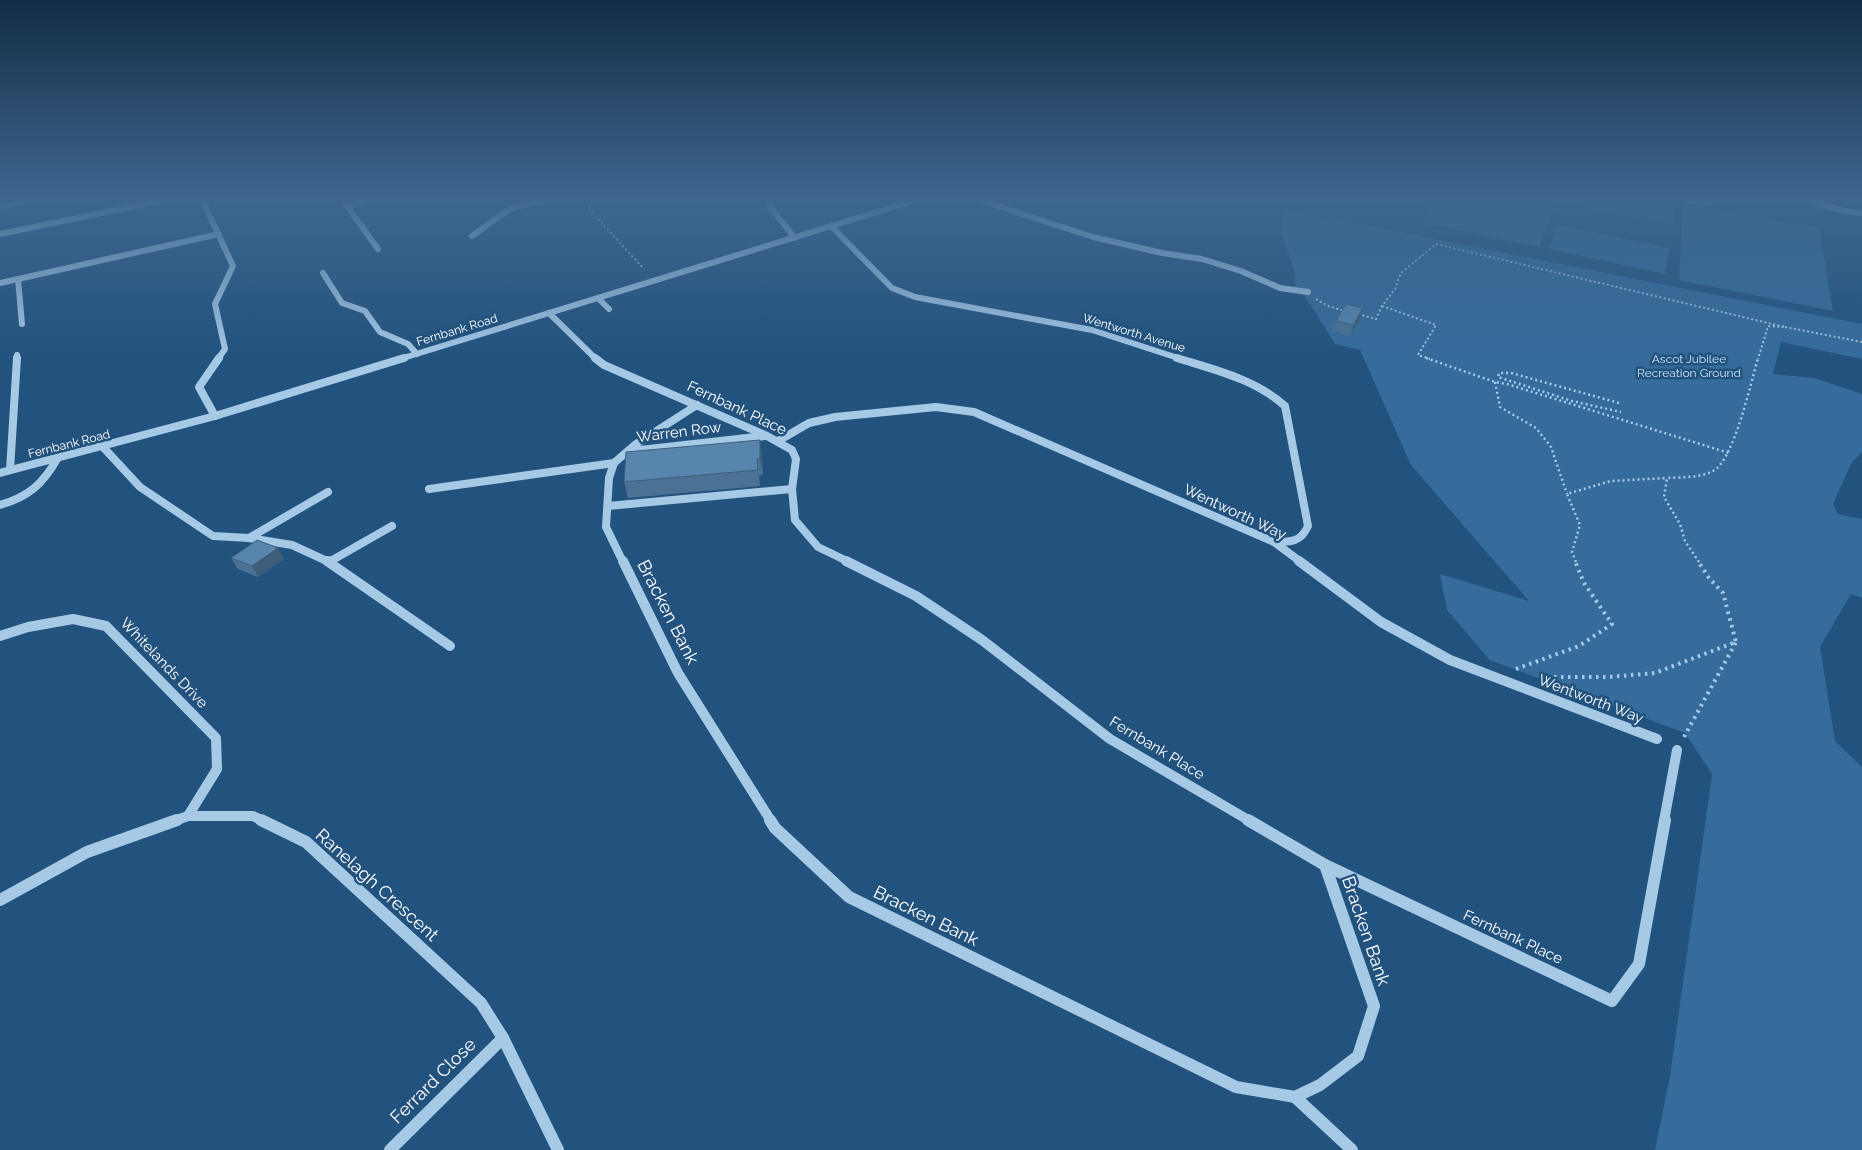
<svg xmlns="http://www.w3.org/2000/svg" width="1862" height="1150" font-family="Raleway,sans-serif">
	<style>
		.green { fill: #356c9c }
		.lines { fill: none; stroke-linecap: round; stroke-linejoin: round }
		.stream { stroke: #9ac5e7; stroke-width: 4.5 }
		.path-far2 { stroke: #a6c9e6; stroke-width: 2; stroke-dasharray: 2 2.5; stroke-linecap: butt }
		.path-far1 { stroke: #a6c9e6; stroke-width: 2.5; stroke-dasharray: 2 3; stroke-linecap: butt }
		.path { stroke: #a6c9e6; stroke-width: 4; stroke-dasharray: 2.5 4.5; stroke-linecap: butt }
		.minor-far3 { stroke: #a6c9e6; stroke-width: 6 }
		.minor-far2 { stroke: #a6c9e6; stroke-width: 8 }
		.minor-far1 { stroke: #a6c9e6; stroke-width: 10 }
		.minor { stroke: #a6c9e6; stroke-width: 12 }
		.wall { fill: #4b7295 }
		.shaded-wall { fill: #3d5d79 }
		.building { fill: #5785ad; stroke: #3d5d79 }
		.labels { text-anchor: middle; stroke-width: 5; stroke-linejoin: round; paint-order: stroke }
		.far-street-label { font-size: 12px; fill: #fff; stroke: #22527e }
		.far-park-label { font-size: 12px; fill: #cae1f5; stroke: #22527e }
		.street-label { font-size: 15px; fill: #fff; stroke: #22527e }
		.near-street-label { font-size: 18px; fill: #fff; stroke: #22527e }
	</style>
	<rect width="100%" height="100%" fill="#22527e"/>
	<g class="green">
		<polygon points="1436,199 1557,199 1539,247 1422,222"/>
		<polygon points="1564,199 1651,199 1676,204 1673,223 1563,202"/>
		<polygon points="1683,203 1819,228 1833,311 1679,280"/>
		<polygon points="1284,209 1862,324 1862,359 1781,342 1773,374 1814,378 1862,394 1862,452 1852,462 1833,504 1838,514 1862,519 1862,598 1851,594 1820,647 1835,741 1862,767 1862,1150 1655,1150 1670,1076 1712,774 1685,733 1490,660 1447,610 1440,574 1529,601 1411,465 1360,350 1335,344 1305,296 1295,291 1295,273 1281,231"/>
		<polygon points="1557,225 1669,248 1665,274 1549,249"/>
	</g>
	<g class="lines">
		<polyline class="stream" points="0,207 37,199"/>
		<g class="path-far2">
			<polyline points="596,199 588,208 644,269"/>
			<polyline points="1316,299 1328,306 1345,311"/>
			<polyline points="1382,306 1436,325 1418,355 1430,359"/>
			<polyline points="1358,314 1376,319 1382,306 1395,289 1401,273 1436,244 1785,327 1768,326 1758,359"/>
			<polyline points="1785,327 1862,342"/>
		</g>
		<g class="path-far1">
			<polyline points="1426,358 1495,382 1507,384 1729,453"/>
			<polyline points="1495,382 1500,407 1536,428 1551,447 1567,494"/>
			<polyline points="1619,403 1511,373 1499,373 1498,377 1572,401 1621,412"/>
			<polyline points="1576,562 1572,552 1580,525 1567,494 1611,481 1667,478"/>
			<path d="M1699,562l-14,-21 -5,-17 -16,-27 3,-19c14,-1 33,0 46,-7 21,-11 38,-89 45,-113"/>
		</g>
		<g class="path">
			<polyline points="1516,669 1579,646 1612,624 1584,583 1575,561"/>
			<polyline points="1540,677 1608,677 1655,673 1736,642 1723,593 1709,578 1698,561"/>
			<polyline points="1684,737 1736,642"/>
		</g>
		<g class="minor-far3">
			<polyline points="202,199 233,266 215,304 225,349 218,359"/>
			<polyline points="342,199 378,249"/>
			<polyline points="771,199 767,203 795,238"/>
			<polyline points="976,199 1093,237 1162,253 1202,259 1241,271 1280,288 1308,292"/>
			<polyline points="1685,199 1701,203 1726,199"/>
			<polyline points="1803,199 1844,211 1862,213"/>
			<polyline points="347,206 375,199"/>
			<polyline points="831,226 892,288 915,297 1092,330 1181,359"/>
			<polyline points="0,234 168,199"/>
			<polyline points="472,236 511,208 550,199"/>
			<polyline points="323,273 342,303 365,311 380,332 408,344 417,354"/>
			<polyline points="18,279 22,324"/>
			<polyline points="0,283 219,234"/>
			<polyline points="598,298 609,309"/>
			<polyline points="549,313 596,359"/>
			<polyline points="17,359 17,355"/>
			<polyline points="400,359 919,199"/>
		</g>
		<g class="minor-far2">
			<polyline points="595,358 604,365 767,436 792,450 796,459 792,489 795,520 818,547 849,562"/>
			<path d="M1177,358c38,12 78,21 108,48l23,120c-7,16 -17,16 -33,16"/>
			<polyline points="215,416 199,387 219,358"/>
			<polyline points="778,441 809,423 835,417 936,407 974,412 1274,542 1301,562"/>
			<polyline points="103,447 140,487 213,536 249,538 292,545 329,562"/>
			<polyline points="631,451 765,436"/>
			<polyline points="10,470 17,358"/>
			<polyline points="0,473 215,416 404,358"/>
			<polyline points="429,489 614,463"/>
			<path d="M0,505c28,-8 43,-21 57,-46"/>
			<polyline points="608,506 792,489"/>
			<polyline points="249,538 328,492"/>
			<polyline points="329,562 392,526"/>
			<polyline points="623,562 606,527 609,478 614,463 636,444 697,405"/>
		</g>
		<g class="minor-far1">
			<polyline points="327,561 450,646"/>
			<polyline points="623,561 678,673 771,821"/>
			<polyline points="846,561 916,596 982,640 1110,739 1250,821"/>
			<polyline points="1299,561 1381,622 1450,660 1657,739"/>
			<polyline points="329,562 331,561"/>
			<polyline points="0,636 28,627 73,619 106,626 216,738 217,769 188,816"/>
			<polyline points="174,821 188,816 253,816 263,821"/>
			<polyline points="1664,821 1677,750"/>
		</g>
		<g class="minor">
			<polyline points="261,820 306,842 481,1003 503,1038 558,1150"/>
			<polyline points="770,820 775,828 849,897 1236,1087 1295,1097 1320,1085 1358,1056 1374,1006 1325,865"/>
			<polyline points="1248,820 1325,865 1612,1001 1639,964 1665,820"/>
			<polyline points="0,900 87,852 177,820"/>
			<polyline points="1295,1097 1352,1150"/>
			<polyline points="390,1150 503,1038"/>
		</g>
	</g>
	<g class="wall">
		<polygon points="1821,199 1862,199 1848,206"/>
		<polygon points="1363,308 1360,319 1350,336 1332,331 1336,321"/>
		<polygon points="760,440 762,456 763,475 759,475 760,486 628,498 624,482"/>
		<polygon points="231,558 284,559 258,577 238,569"/>
	</g>
	<g class="shaded-wall">
		<polygon points="1852,199 1862,199 1862,203 1848,206"/>
		<polygon points="1363,308 1360,319 1350,336 1353,325"/>
		<polygon points="760,440 762,456 763,475 760,458"/>
		<polygon points="278,548 284,559 258,577 252,566"/>
	</g>
	<g class="building">
		<polygon points="1346,304 1363,308 1353,325 1336,321"/>
		<polygon points="760,440 760,458 757,459 758,470 624,482 626,452"/>
		<polygon points="257,540 278,548 252,566 231,558"/>
	</g>
	<linearGradient id="sky" x2="0" y2="1"><stop stop-color="#132d45"/><stop offset="0.55" stop-color="#3e668f"/><stop offset="1" stop-color="#3e668f" stop-opacity="0"/></linearGradient>
	<rect width="1862" height="360" fill="url(#sky)"/>
	<g class="labels">
		<g class="far-street-label">
			<text transform="translate(457 330) rotate(-17)" y="4">Fernbank Road</text>
			<text transform="translate(1134 333) rotate(17)" y="4">Wentworth Avenue</text>
			<text transform="translate(69 444) rotate(-14)" y="4">Fernbank Road</text>
		</g>
		<g class="far-park-label">
			<text x="1689" y="363">Ascot Jubilee<tspan x="1689" dy="14">Recreation Ground</tspan></text>
		</g>
		<g class="street-label">
			<text transform="translate(737 408) rotate(25)" y="5">Fernbank Place</text>
			<text transform="translate(679 432) rotate(-7)" y="5">Warren Row</text>
			<text transform="translate(1235 512) rotate(25)" y="5">Wentworth Way</text>
			<text transform="translate(164 663) rotate(46)" y="5">Whitelands Drive</text>
			<text transform="translate(1591 699) rotate(21)" y="5">Wentworth Way</text>
			<text transform="translate(1157 748) rotate(31)" y="5">Fernbank Place</text>
			<text transform="translate(1513 937) rotate(25)" y="5">Fernbank Place</text>
		</g>
		<g class="near-street-label">
			<text transform="translate(668 612) rotate(63)" y="6">Bracken Bank</text>
			<text transform="translate(377 885) rotate(42)" y="6">Ranelagh Crescent</text>
			<text transform="translate(926 916) rotate(26)" y="6">Bracken Bank</text>
			<text transform="translate(1366 931) rotate(71)" y="6">Bracken Bank</text>
			<text transform="translate(433 1081) rotate(-45)" y="6">Ferrard Close</text>
		</g>
	</g>
</svg>
